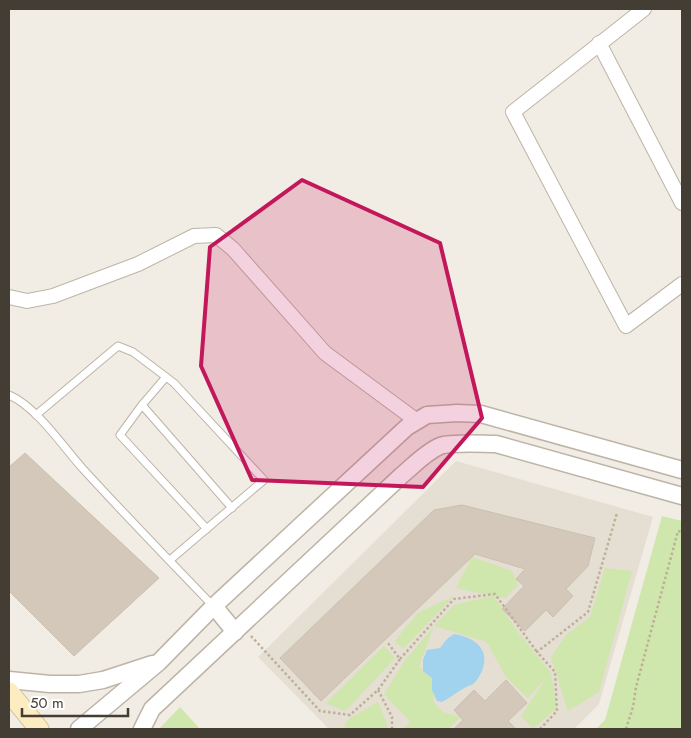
<svg xmlns="http://www.w3.org/2000/svg" width="691" height="738" font-family="Jost,sans-serif">
	<style>
		.residential { fill: #e5ded2 }
		.green { fill: #cfe6ad }
		.water { fill: #a1d2ee }
		.building { fill: #d3c8ba; stroke: #cdbfad }
		.lines { fill: none; stroke-linecap: round; stroke-linejoin: round }
		.service-casing { stroke: #bdb4a7; stroke-width: 9 }
		.minor-casing { stroke: #bdb4a7; stroke-width: 16 }
		.tertiary-casing { stroke: #bdb4a7; stroke-width: 19 }
		.secondary-casing { stroke: #d1be95; stroke-width: 21 }
		.path { stroke: #beaf98; stroke-width: 2.5; stroke-dasharray: 2.5 2.5; stroke-linecap: butt }
		.service { stroke: #fff; stroke-width: 7 }
		.minor { stroke: #fff; stroke-width: 14 }
		.tertiary { stroke: #fff; stroke-width: 16 }
		.secondary { stroke: #fdecc2; stroke-width: 19 }
		.marked { fill: #c2185b; fill-opacity: 0.2; stroke: #c2185b; stroke-width: 4; stroke-linejoin: round }
	</style>
	<rect width="100%" height="100%" fill="#f2ede4"/>
	<polygon class="residential" points="456,461 653,517 599,704 574,729 329,729 258,657"/>
	<g class="green">
		<polygon points="662,516 682,521 682,729 596,729 605,720"/>
		<polygon points="472,557 512,571 518,585 505,598 494,596 517,631 551,673 557,708 533,729 521,716 547,677 528,698 506,677 487,642 434,626 419,666 432,678 434,703 443,712 461,717 448,729 402,729 411,722 384,694 406,659 434,626 454,605 492,596 456,588"/>
		<polygon points="605,568 632,571 599,692 568,711 551,657 566,635 590,617"/>
		<polygon points="454,596 404,648 394,642 418,613"/>
		<polygon points="384,646 395,658 345,711 326,703"/>
		<polygon points="378,702 388,727 386,729 348,729 344,726 350,718"/>
		<polygon points="180,707 200,729 159,729"/>
	</g>
	<path class="water" d="M454,634c20,3 37,15 28,37 -2,4 -5,10 -9,13 -1,1 -6,2 -7,3 -8,4 -16,11 -24,15l-5,-1 -5,-11v-12l-9,-7v-11l4,-10 13,-2 7,-9z"/>
	<g class="building">
		<polygon points="25,453 159,578 74,656 9,591 9,467"/>
		<polygon points="462,505 595,538 588,566 566,589 573,596 553,617 546,610 525,631 502,609 524,586 516,579 525,569 475,554 321,701 280,658 434,510"/>
		<polygon points="506,680 527,703 508,721 516,729 454,729 463,720 454,710 474,690 485,701"/>
	</g>
	<g class="lines">
		<g class="service-casing">
			<g id="service">
				<polyline points="166,377 142,405 232,508"/>
				<path d="M9,395c28,12 54,52 75,75 42,46 86,91 129,136"/>
				<polyline points="142,405 120,435 207,529"/>
				<polyline points="36,415 118,346 133,352 174,383 264,480 170,560"/>
			</g>
		</g>
		<g class="minor-casing">
			<g id="minor">
				<polyline points="644,9 513,112 626,326 682,284"/>
				<polyline points="599,43 682,203"/>
				<polyline points="9,297 27,301 53,296 138,264 194,236 216,235 233,249 325,353 417,421"/>
			</g>
		</g>
		<g class="tertiary-casing">
			<g id="tertiary">
				<polyline points="214,606 235,632"/>
				<polyline points="9,680 50,684 79,684 103,680 152,664"/>
				<polyline points="79,729 159,662 214,606 407,427 427,415 457,413 481,414 682,470"/>
				<path d="M142,729l10,-20 250,-234c12,-10 24,-23 38,-29 12,-4 42,-2 56,-2l186,52"/>
			</g>
		</g>
		<g class="secondary-casing">
			<polyline id="secondary" points="9,692 39,729"/>
		</g>
		<g class="path">
			<polyline points="251,636 320,711 350,715 378,690 400,659 388,643"/>
			<polyline points="400,659 454,599 495,594 537,652"/>
			<polyline points="378,690 392,717 392,729"/>
			<polyline points="540,729 557,711 555,672 537,652 588,612 617,513"/>
			<polyline points="626,729 633,707 636,687 678,531 682,532"/>
		</g>
		<use href="#service" class="service"/>
		<use href="#minor" class="minor"/>
		<use href="#tertiary" class="tertiary"/>
		<use href="#secondary" class="secondary"/>
	</g>
	<path class="marked" d="M302,180l138,63 42,175 -59,69 -171,-7 -51,-114 9,-119z"/>
	<rect width="691" height="738" fill="none" stroke="#443d34" stroke-width="20"/>
	<path d="M22 708v8h106v-8" fill="none" stroke="#443d34" stroke-width="2.5"/>
	<text x="30" y="708" font-size="15" fill="#443d34" stroke="#ffffff" stroke-width="4" paint-order="stroke">50 m</text>
</svg>
